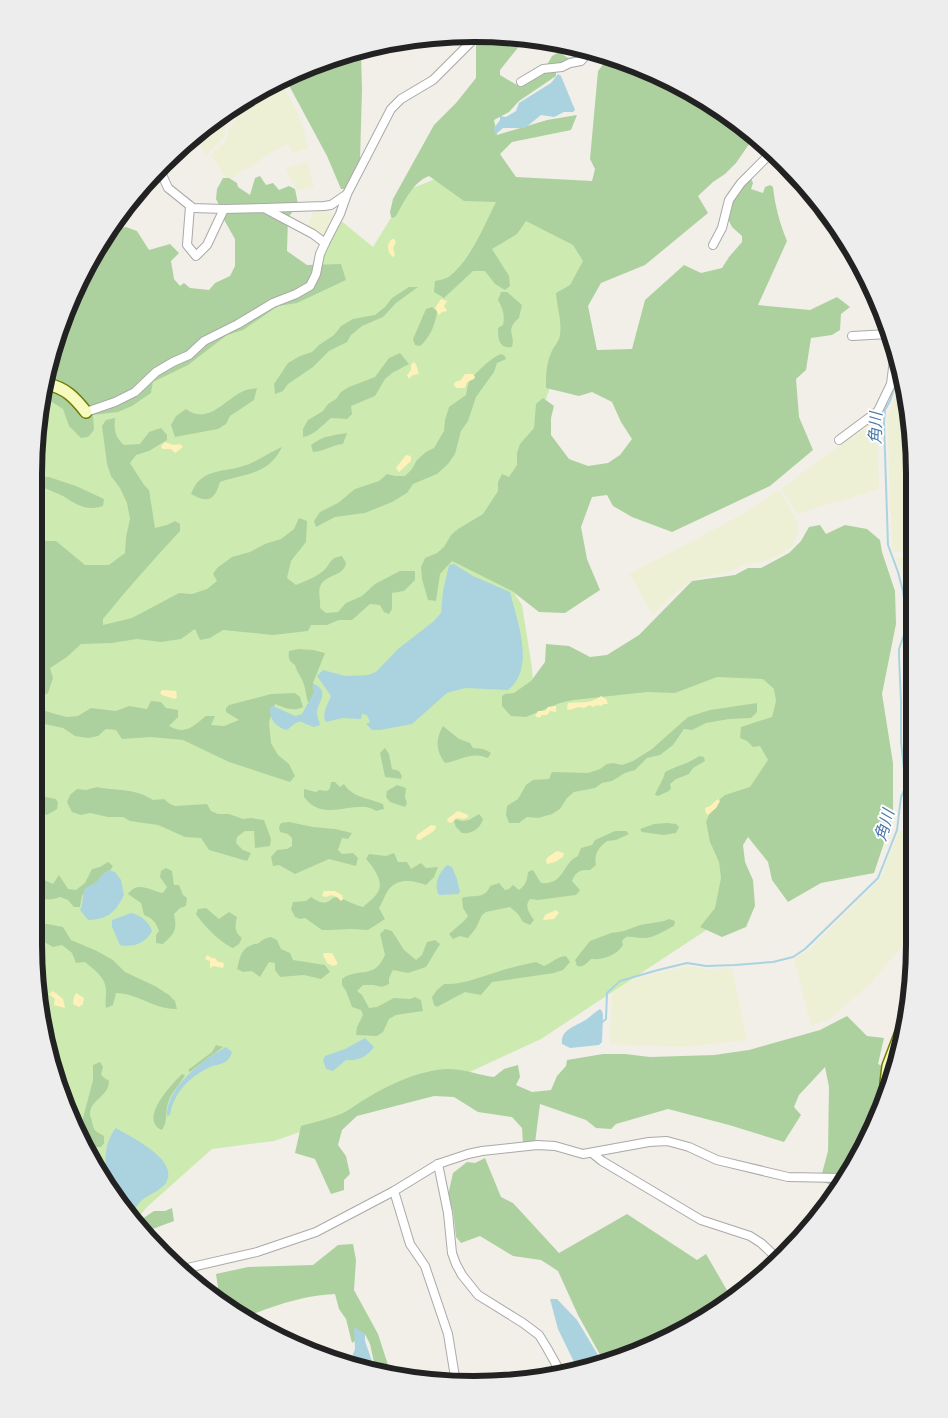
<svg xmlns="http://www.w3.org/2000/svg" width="948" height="1418" font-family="'Alegreya Sans','Noto Sans JP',sans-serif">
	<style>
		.farmland { fill: #eef0d5 }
		.grass { fill: #cdebb0 }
		.forest { fill: #add19e }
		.sand { fill: #fff1ba }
		.water { fill: #aad3df }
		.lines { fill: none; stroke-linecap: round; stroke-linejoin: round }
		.stream { stroke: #aad3df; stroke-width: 2 }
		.street-casing { stroke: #a9a9a9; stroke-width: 10 }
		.secondary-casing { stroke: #707d05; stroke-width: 14 }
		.street { stroke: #fff; stroke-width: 8 }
		.secondary { stroke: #f7fabf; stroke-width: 11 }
		.labels { text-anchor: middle; stroke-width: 4; stroke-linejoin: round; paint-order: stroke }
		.water-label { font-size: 16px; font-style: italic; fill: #4a7aab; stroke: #fff }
		.rim { fill: none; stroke: #222; stroke-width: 6 }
	</style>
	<rect width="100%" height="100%" fill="#f2efe9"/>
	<g class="farmland">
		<polygon points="279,82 290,98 296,110 304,129 308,150 301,150 294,154 288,144 267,155 246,170 244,169 228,182 211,155 224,143 228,136 229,128 241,111 245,100"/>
		<polygon points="232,107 236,114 226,127 224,137 205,156 196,135"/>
		<polygon points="307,161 314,187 298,190 291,181 286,168"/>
		<polygon points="318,207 336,217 323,239 306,228 315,208"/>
		<polygon points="899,366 906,388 914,474 914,552 894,552 892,546 887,414 891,409 897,390"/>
		<polygon points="877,420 879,489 797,514 781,489 823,457"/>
		<polygon points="779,490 796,519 798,526 798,533 793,546 779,555 762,562 741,566 732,571 691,580 672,596 653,615 629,574 732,520"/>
		<polygon points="895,557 914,557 913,612 912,601 909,601 903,574"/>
		<polygon points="911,616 913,616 913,716 908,716 904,706 904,652"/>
		<polygon points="908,774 912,774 912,822 904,822 903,798 907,788"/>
		<polygon points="899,831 912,831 911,936 870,984 828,1020 811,1026 794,959 811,948 880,879"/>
		<polygon points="688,966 708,969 732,968 747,1040 684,1047 624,1045 610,1043 612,991 620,984 651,974"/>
	</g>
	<polygon class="grass" points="435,179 527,208 586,254 558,364 533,437 508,584 522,605 532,668 534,698 767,654 784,695 783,761 738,822 714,925 541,1039 459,1077 274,1141 212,1149 147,1207 137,1219 108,1189 57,1085 34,944 38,416 45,393 314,267 340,220 373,247 408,190"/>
	<g class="forest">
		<path d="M485,35l40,4 -25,31v5l17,10 27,-15 8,-14 7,-4 9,6 4,-1 9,-8 5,1 -9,9 -21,11v6l-37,25 -10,11 -15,8 3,15 50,-15 30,-5 -6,15 -59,12 -12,12 16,23 76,4 3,-12 -5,-10 8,-88 11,-14 33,10 76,41 36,29 -18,26 -11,11 -12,8 -15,14 10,17 -63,52 -44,18 -13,23 9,44 35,-1 13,-49 39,-35 17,8 21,-5 7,-11 13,-15v-6l-10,-9 -5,-10 5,-16 18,-25 3,7 -2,6 12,4 2,-6 5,-2 3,2c2,19 7,37 14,54l-29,64 52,5 27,-13 13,10 -9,7 -1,16 -8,5 -21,3 -5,32 -10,9 3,38 14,33 -43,36 -98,46 -40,-15 -19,-11 -6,-11 -15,2 -11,30 6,32 13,31 -35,23 -26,-1 -27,-21 -60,-30 -12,13 -4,27 -8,-1 -6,-21 -1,-12 4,-9 12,-5 7,-6 7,-12 7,-6 25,-15 15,-23v-9l4,-8 7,3 8,-12v-12l3,-9 14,-16 2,-24 7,-6 11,8 -3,12v17l18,24 19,7 20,-3 12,-8 12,-16 -11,-17 -9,-20 -20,-10 -13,4 -33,-8c0,-12 0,-24 5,-35 2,-6 8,-11 9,-18 2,-15 -3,-27 -4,-42l14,-8 13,-24 -10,-16 -47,-24 -9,13 -25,15 17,27 1,10 -5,4 -10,-6 -10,-13h-12l-29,27 -10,-6 1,-11c5,-1 11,-2 15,-5 21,-17 34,-50 46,-74l-32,-1 -35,-25c-16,6 -25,26 -33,40l-3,2 -2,-1 -1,-5 3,-13 41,-74 22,-22 20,-25v-34z"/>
		<polygon points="361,51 362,89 360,161 348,189 341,189 327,156 285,78 305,67"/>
		<polygon points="260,176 266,185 273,183 279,190 289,186 295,189 298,204 288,218 287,251 307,265 341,264 346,280 297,303 278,306 243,330 227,335 188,365 153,382 151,393 132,406 118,412 93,415 94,430 88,437 81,438 69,426 63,409 44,397 79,279 114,230 126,227 137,231 149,250 170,244 179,253 171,261 174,279 180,286 184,283 190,288 209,290 215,283 230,276 235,266 235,239 223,218 225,207 219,205 216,199 217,189 223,178 229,178 237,183 238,187 250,195 255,178"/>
		<polygon points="811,194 840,229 848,244 843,242 835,231 818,219 807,201"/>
		<polygon points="409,287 418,287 396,303 383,317 362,326 351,335 347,342 329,351 313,367 288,384 283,391 275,394 274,384 288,363 300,356 312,352 319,345 334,335 341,326 353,319 375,315 385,307 392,298"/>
		<path d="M501,292h6l15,13 -3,13c-15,13 -3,16 -7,29 -13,2 -14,-8 -14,-19l5,-3c2,-10 0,-16 -5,-25z"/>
		<path d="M432,307l5,4c-1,12 -7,27 -17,35l-5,-1 -2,-6 13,-30z"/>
		<path d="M400,353l9,11 -17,9 -7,6 -10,17 -24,10 1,8 -5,5 -16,-1c-9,7 -16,17 -28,19v-8l5,-9 15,-9 5,-7 8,-5 5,-7 8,-5 26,-10 14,-19z"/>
		<path d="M501,354l4,2 1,3 -9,4 -3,9 -18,25 -8,24 -7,10 -6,23 -7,10 -11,10 -24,10 -6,9 -15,9 -27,11 -30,4 -19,10 -2,-6 6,-9 18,-9 17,-14 24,-8 8,-7 8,2h10l7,-7 5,-9 9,-8 8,-4 10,-17 1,-11 4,-13 17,-12c1,-4 1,-9 3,-13 5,-8 23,-25 32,-28z"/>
		<path d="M257,388l-3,12 -24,16 -4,8 -8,5 -43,8 -4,-12 5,-9 10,-7c23,17 39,-11 60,-19 3,-1 8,-1 11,-2z"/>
		<path d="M115,418c-1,12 0,19 9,27l16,-1 9,-12 12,-4 6,7v5l-18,11 -13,4 -6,8 14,22 5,5 6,38 12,-3 8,-4 5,3v7c-26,28 -52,57 -77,88v6l29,-7 47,-25 13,1 15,-5 10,-8 -4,-7 4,-6 15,-11 18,-5 15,-8 16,-5 13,-10 5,-11 8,3 -1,21 -15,19 -4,17 9,7c9,-4 18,-7 26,-13 9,-7 6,-14 20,-16l4,7c-2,14 -22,11 -26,24 -2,6 1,15 0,21l6,5 12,-1 8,-9 16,-7 13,-12 25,-13h15v9l-11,11 -12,2v16l-3,5 -5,-2 -4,-7 -10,-1 -18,16h-13l-12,5h-16l-3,6 -35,4 -50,-5 -13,8 -10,2 -5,-11 -14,10 -20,3 -24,-3 -25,4 -31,1 -14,13 -17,11 3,10 -5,15 -10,5 -2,-1 1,-156h19l29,24h24l16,-12 1,-16 4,-18 -3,-16 -7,-15 -9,-12 -4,-12 -5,-38 4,-6z"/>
		<path d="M347,433l-4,11c-12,1 -17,7 -30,8l-2,-7c14,-10 20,-9 36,-12z"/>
		<path d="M282,447c-14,28 -35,26 -62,35 -5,18 -12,22 -29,12 10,-26 30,-21 52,-28 14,-4 26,-14 39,-19z"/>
		<path d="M37,477h12l27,9 28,13 -1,7c-17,6 -27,-2 -40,-10 -8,-4 -17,-7 -26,-11z"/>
		<polygon points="820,525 826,534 845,525 867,529 880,540 882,552 895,591 896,624 882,694 893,763 893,816 874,873 821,883 788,902 772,880 768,862 748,837 743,845 745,862 753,880 755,906 746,927 722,937 700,927 715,908 721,878 719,862 710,842 706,822 713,805 725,795 750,787 768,760 760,746 753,747 747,741 740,738 741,727 772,717 776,701 774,689 763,679 717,677 675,693 648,692 573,700 560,703 526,717 511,716 502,706 502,696 505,694 514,693 531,681 545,662 546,644 569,646 590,657 607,655 639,635 692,581 735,575 748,568 761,568 789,553 801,541 809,527"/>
		<path d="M299,649l14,1 12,3 -12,30 5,7 -5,10 -5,2c-2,-6 -2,-11 -4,-17 -1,-6 -7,-12 -9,-20 -6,-4 -7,-7 -6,-14z"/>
		<path d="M295,693l5,4 3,10c-10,5 -18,1 -28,-3l-6,18 2,21 7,12 11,9 6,12 -5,6 -61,-20 -46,-22 -32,-3 -29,2 -6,-9 -10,-1 -8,7 -10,2 -13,-2 -12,-8 -28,-6v-14l31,9 12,-1 13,-8 25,3 13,-5 18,3 4,-8 10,1 5,6 12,2v7l-9,9c17,9 23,1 37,-10h9l-4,9 13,1 15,-6 -13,-8v-4l3,-3 42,-11z"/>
		<polygon points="757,703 757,712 751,718 729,719 706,723 692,730 684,729 673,745 660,755 647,758 635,770 625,773 612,781 602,783 595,788 574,792 567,798 560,809 552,814 538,818 527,817 519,823 509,823 506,815 507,806 518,799 526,785 533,780 549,779 552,772 588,773 600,769 607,764 613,763 622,765 633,761 652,749 688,717 710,710"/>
		<path d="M443,726l16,13 11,4 3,5c8,1 11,0 18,5l-3,5c-17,-7 -26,2 -43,5 -10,-13 -9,-25 -2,-37z"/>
		<polygon points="385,748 389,754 392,769 399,771 402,776 401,779 385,777 380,753"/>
		<path d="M699,756l5,1 1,4 -12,7 -4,6 -13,5 -6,5 1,4 -2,3 -11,5 -3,-1c3,-8 8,-14 10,-23 11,-6 23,-8 34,-16z"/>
		<path d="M331,782h4l5,5 4,-3c9,14 25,14 39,20l1,5 -8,2c-19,-14 -51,14 -72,-14v-8l12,3 3,-2 8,1 3,-3z"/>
		<polygon points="397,785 406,788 405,797 407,803 405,807 390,802 386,797 387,791"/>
		<path d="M97,787c19,4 39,1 56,13l11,-1 6,5 5,2 32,-2 4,7 7,3h11l14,5 8,-1 13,2 7,19 -1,7 -15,2 -1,-17h-9l-8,6 -1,6 7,7 8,3 -4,8 -38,-11 -8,-12 -16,-1 -27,-12 -28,-4 -7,-4h-15l-18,-4 -9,2 -9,-3 -5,-10 3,-7 7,-6 9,1z"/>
		<polygon points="46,797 56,799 58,803 57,809 47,815 42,812 35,815 35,799"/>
		<path d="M479,814l4,5c-3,10 -11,15 -21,14l-6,-6 -2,-5 1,-3 7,2 7,-1z"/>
		<polygon points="289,822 313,827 335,829 352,833 348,839 342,838 338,850 342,854 353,853 358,858 356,866 329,859 295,874 279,865 273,866 271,857 277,850 287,849 292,846 292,838 288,834 280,832 279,827 281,823"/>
		<polygon points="667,823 676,824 679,827 676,833 663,835 642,832 640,829 654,824"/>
		<path d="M615,831h11l3,3 -13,6 -9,1c-9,7 -13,13 -11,24l-6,5c-10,0 -14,1 -18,11l8,9 -4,5 -38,5 -8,-1c-6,7 -1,14 4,21l-4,5 -7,-3 -5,-8 -8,-7 -24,5 -4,3 -6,13 -8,10 -8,-2 -7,3 -4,-5 15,-13 4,-5 -5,-8 -1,-10c11,-4 23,2 28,-12l9,-3 6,7 4,-1 4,-4 6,5c7,-5 8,-10 9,-18l5,-2 8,13c24,2 20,-19 37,-27l3,-8 11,-3 3,-5z"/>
		<path d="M394,853l4,9h9l4,7 10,-6 5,5 12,-1 -4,10 -8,8c-11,-4 -25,-7 -35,2 -5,4 -8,15 -12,21l6,11 -17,11 -17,-1 -20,1h-9l-17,-12 -5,1 -5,-2 -4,-8 2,-7 13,-1 5,-4c21,14 17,-3 29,1 8,3 15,7 23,9 4,-4 9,-7 12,-11 12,-11 -1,-28 -9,-37l3,-5 17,2z"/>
		<path d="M108,862l5,4c-7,12 -19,22 -31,29l-2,12h-6l-6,-7 -8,-3c-10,4 -16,3 -26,-2v-16h8l11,5 6,-9 9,14 8,1 9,-7 7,-14 8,-2z"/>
		<path d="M166,868l6,3 2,14h5l4,10 4,3 -1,8 -6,2 -6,6c3,15 2,18 -11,30l-7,-1v-8l3,-4c-3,-8 -6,-13 -15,-16l-3,-12 -13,-9c10,-14 22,-3 35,-1l4,-6 -7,-10 1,-6z"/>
		<path d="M206,908l13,11 10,-7 8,5c-2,9 -3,15 5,21l-3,6 -6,4c-12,-5 -30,-23 -37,-34l2,-5z"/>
		<path d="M669,919l6,2 -1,5c-9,4 -21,13 -32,12 -5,0 -10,-2 -16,-1l-4,4 1,4c-7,11 -20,15 -32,14 -4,4 -8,9 -14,7l-2,-6 15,-19 21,-8 13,-2 16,-6 24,-4z"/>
		<path d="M42,923l21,4 8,13 26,11 16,9 12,12 30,14 14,9 6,6 2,8c-22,1 -40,-16 -61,-16l-3,12 -7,3c-1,-6 0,-11 0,-17 0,-14 -12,-21 -21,-29l-9,1 -4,-10 -10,-8 -9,2 -13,-7 -6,1v-17z"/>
		<path d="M385,929l7,2 12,19 12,10 6,-5 5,-13 8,-2 5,4 -14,23 -18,6 -15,-3 -4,8v6l-7,3 -9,-2h-10l-6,6 5,4 7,13 8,-1 17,-9 16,1 5,-2 6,3 2,11 -27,4 -7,4 -6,13 -6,4 -21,-1 1,-8 6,-12 -2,-5 -9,-3 -6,-16 -4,-6v-6c18,-13 31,2 43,-24l-5,-21z"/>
		<path d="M271,937l6,3 4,9 9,4 3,7 32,5 5,7 -9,7 -17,-4 -24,2 -5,-7v-7l-6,-1 -9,15 -8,-6 -9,1 -6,-3c3,-10 3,-20 15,-24 5,-3 3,1 8,-3 4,-3 5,-4 11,-5z"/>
		<path d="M566,956l4,6 -7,8 -9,3 -62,9 -11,13 -16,-3 -28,15 -3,-2 -2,-8 5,-7 7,-6c18,1 33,-6 50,-11 14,-5 28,-8 42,-11l8,4c8,-3 12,-9 22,-10z"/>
		<path d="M847,1016l20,20 17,2 -6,26 12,6 -21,68 -34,48 -15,-5 8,-30 1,-64 -4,-20 -26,28 -5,12 7,8 -17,27 -55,-17 -61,-16 -52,15 -5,5 -15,-1 -10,-8 -46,-16 -5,39 -12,1 -1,-16 -10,-11 -34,-5 -24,-15 -20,-1 -77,20 -15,14 -4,15 8,11 4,18 -6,6v10l-13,4 -16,-35 -20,-6 6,-27c13,-4 27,-7 40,-12 9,-4 17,-11 26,-16 23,-14 52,-27 78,-29 17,-1 33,6 49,8l10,-8 14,-4 2,12 -4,8 16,7 19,-2 6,-14 9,-10 1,-6 36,-6h22l25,3 64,-2 35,-5 71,-20z"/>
		<path d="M216,1045l7,2c-11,8 -22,16 -33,25l-2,-2 24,-18z"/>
		<path d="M100,1062l3,5 -2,7 2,3 6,4c0,16 -19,18 -19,33 0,6 2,2 2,8 2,9 3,9 12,14v7l-3,4h-6l-11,-15 -2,-10 11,-42v-15z"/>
		<path d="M182,1074l3,1c-5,10 -14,17 -17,28 -3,10 0,18 -6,27 -24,-11 10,-46 20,-56z"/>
		<polygon points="485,1158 501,1197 513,1203 559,1253 627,1214 697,1260 706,1254 728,1292 717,1300 712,1311 694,1325 603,1360 578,1315 558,1271 541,1260 513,1256 480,1236 461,1243 456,1237 453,1211 448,1195 453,1173 467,1162 475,1163"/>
		<polygon points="172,1208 174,1221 150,1230 149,1232 139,1221 154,1211 165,1211"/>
		<path d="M353,1244l3,16 -2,30 24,44 12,37 -15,-4 -5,-23 -5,-10 -13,9 -6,-24 -7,-10 -4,-15c-27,1 -53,9 -79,19l-1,9 -35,-21 -4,-27 32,-7 65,-2 25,-20z"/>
	</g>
	<g class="sand">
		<path d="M392,239h2l2,3 -3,6 2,7 -2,2c-6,-5 -7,-12 -1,-18z"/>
		<polygon points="441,299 447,301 444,306 447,311 442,312 439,315 435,308"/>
		<polygon points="413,362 416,364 419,374 413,375 409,379 407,375 411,370 411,365"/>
		<polygon points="465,374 473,374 475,377 474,379 467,382 465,388 456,388 454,385 455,382 461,380"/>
		<polygon points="165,442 173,445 180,444 183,447 175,453 171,449 162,449 161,446"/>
		<polygon points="406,455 411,456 411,461 399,472 396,468"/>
		<polygon points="162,690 176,691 177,697 175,699 162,695 160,693"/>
		<path d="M601,696l5,3 2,5h-4l-3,2 -4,-1 -4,2 -3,-2 -6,3 -6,-1 -8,3 -3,-1 1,-6c11,-1 24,1 33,-7z"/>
		<polygon points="556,706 556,712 550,711 547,715 542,715 539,718 535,716 538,711 545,711 548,707"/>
		<polygon points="718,799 720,801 716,808 708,815 706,813 705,808 710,806"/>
		<polygon points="458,811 468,815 468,817 464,819 457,818 451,823 448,822 447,819"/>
		<path d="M431,825l5,1v2c-4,6 -10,7 -16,12l-4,-1 1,-4z"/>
		<polygon points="557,851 564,853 563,857 555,862 547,864 546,860 548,857"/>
		<path d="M324,891h11l7,4 1,4 -2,2 -4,-4 -6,-2c-3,2 -7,3 -9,0z"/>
		<polygon points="556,910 559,913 554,919 543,920 545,915"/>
		<polygon points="324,953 332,953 338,964 333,966 327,963 323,955"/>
		<polygon points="207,955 212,958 215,958 218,962 222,962 224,964 223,968 214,966 210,968 210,961 205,959"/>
		<polygon points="53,991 63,999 65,1008 54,1005 55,999 49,994"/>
		<polygon points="76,993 84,998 83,1004 79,1007 73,1004 74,997"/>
	</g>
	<g class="water">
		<polygon points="558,74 561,76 575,110 573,112 564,112 554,117 541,115 525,128 503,128 495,135 494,128 500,120 500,116 506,117 516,111 519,103 551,83"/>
		<path d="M454,564l19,12 37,16c7,29 26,76 -2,98l-43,-2 -18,5 -35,31 -32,6h-8l-6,-6 4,-2 -3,-7 -5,-1 -1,5 -18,-1 -17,4c-5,-8 2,-18 5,-26l-14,-20 6,-6 22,6 23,-1 8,-3 22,-23 36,-28 7,-8 2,-22 6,-26z"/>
		<path d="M314,684c17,8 3,18 3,29 0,3 2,8 3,12l-6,2c-16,-5 -12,-10 -27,3 -12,-3 -18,-11 -17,-23l3,-1 22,10 7,-2 12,-22 -2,-6z"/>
		<path d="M447,865l5,2 5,12 3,13 -2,2 -19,1c-6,-11 0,-22 8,-30z"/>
		<path d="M108,870l7,2 6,8 3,15c-8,16 -16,25 -36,25l-8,-10c4,-7 2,-16 4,-20 2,-4 10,-5 13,-9 4,-5 5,-7 11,-11z"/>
		<path d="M131,913c10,2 18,9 21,18 -6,12 -19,17 -32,14l-8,-18v-7z"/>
		<path d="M600,1009l2,2 1,4 -1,27 -3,3 -29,3 -8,-4c-2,-15 15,-18 25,-25 4,-3 8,-7 13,-10z"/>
		<path d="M365,1038l9,9c-7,10 -16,14 -28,13l-13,11 -7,-2 -3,-9 2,-4 20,-7z"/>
		<path d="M226,1047l6,5c-4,14 -14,11 -24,16 -20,10 -34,25 -38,47l-3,1c-1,-28 36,-57 59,-69z"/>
		<path d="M116,1128c15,9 64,32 50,55 -6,8 -18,12 -25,18 -4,4 -6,9 -10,13l-23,-25 -2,-5 3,-9c-7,-14 -3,-35 7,-47z"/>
		<polygon points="550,1299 557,1299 577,1320 601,1360 576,1370 574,1362 558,1329"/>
		<polygon points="354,1327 365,1334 365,1341 374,1367 353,1362 351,1359 355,1349"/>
	</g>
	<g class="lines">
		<polyline class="stream" points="601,1023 606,1019 607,993 620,981 658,970 687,963 706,966 735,965 773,962 793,957 805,949 878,878 897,830 901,797 905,788 905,778 901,742 901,701 899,656 899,649 905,632 906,615 903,591 898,572 888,545 884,423 885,410 890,401 896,382 897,367"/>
		<g class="street-casing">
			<g id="street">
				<polyline points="521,82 543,69 562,67 570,63 581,61 589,51"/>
				<polyline points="159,168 168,188 193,208 224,209 264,208 313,234 325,243"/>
				<polyline points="190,206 187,245 196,256 207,245 224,209"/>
				<polyline points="265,208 324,206 331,205 347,194"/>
				<polyline points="713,245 722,228 729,200 741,183 772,152"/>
				<polyline points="852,336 889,334"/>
				<polyline points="86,412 115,402 135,392 156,372 173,362 189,355 204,341 238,324 273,303 296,294 310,286 316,274 320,254 325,243 340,214 347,194 391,109 401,99 433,80 479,34"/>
				<polyline points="839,440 878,411 891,384 895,352"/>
				<polyline points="592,1153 602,1161 701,1220 750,1236 761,1243 779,1260"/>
				<polyline points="438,1164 448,1213 452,1253 456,1264 462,1275 478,1295 523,1323 539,1335 547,1348 562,1375"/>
				<polyline points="394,1191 410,1244 425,1266 448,1334 456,1383"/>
				<polyline points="183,1269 257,1252 316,1232 394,1191 438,1164 468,1154 482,1151 537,1145 555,1146 583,1154 649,1142 667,1141 689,1147 717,1160 788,1177 841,1178"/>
			</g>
		</g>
		<g class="secondary-casing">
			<g id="secondary">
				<path d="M47,384c19,4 28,14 39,28"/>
				<polyline points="886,1083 888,1066 901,1032"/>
			</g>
		</g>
		<use href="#street" class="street"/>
		<use href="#secondary" class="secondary"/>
	</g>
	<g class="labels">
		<g class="water-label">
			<text transform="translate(875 428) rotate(-88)" y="6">角川</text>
			<text transform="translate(884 825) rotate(-74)" y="6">角川</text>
		</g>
	</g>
	<path d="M0 0H948V1418H0ZM474 42H474A432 432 0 0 1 906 474V944A432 432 0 0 1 474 1376H474A432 432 0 0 1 42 944V474A432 432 0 0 1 474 42Z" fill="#ededed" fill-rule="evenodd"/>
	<path class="rim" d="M474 42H474A432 432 0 0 1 906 474V944A432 432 0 0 1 474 1376H474A432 432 0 0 1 42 944V474A432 432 0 0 1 474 42Z"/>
</svg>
